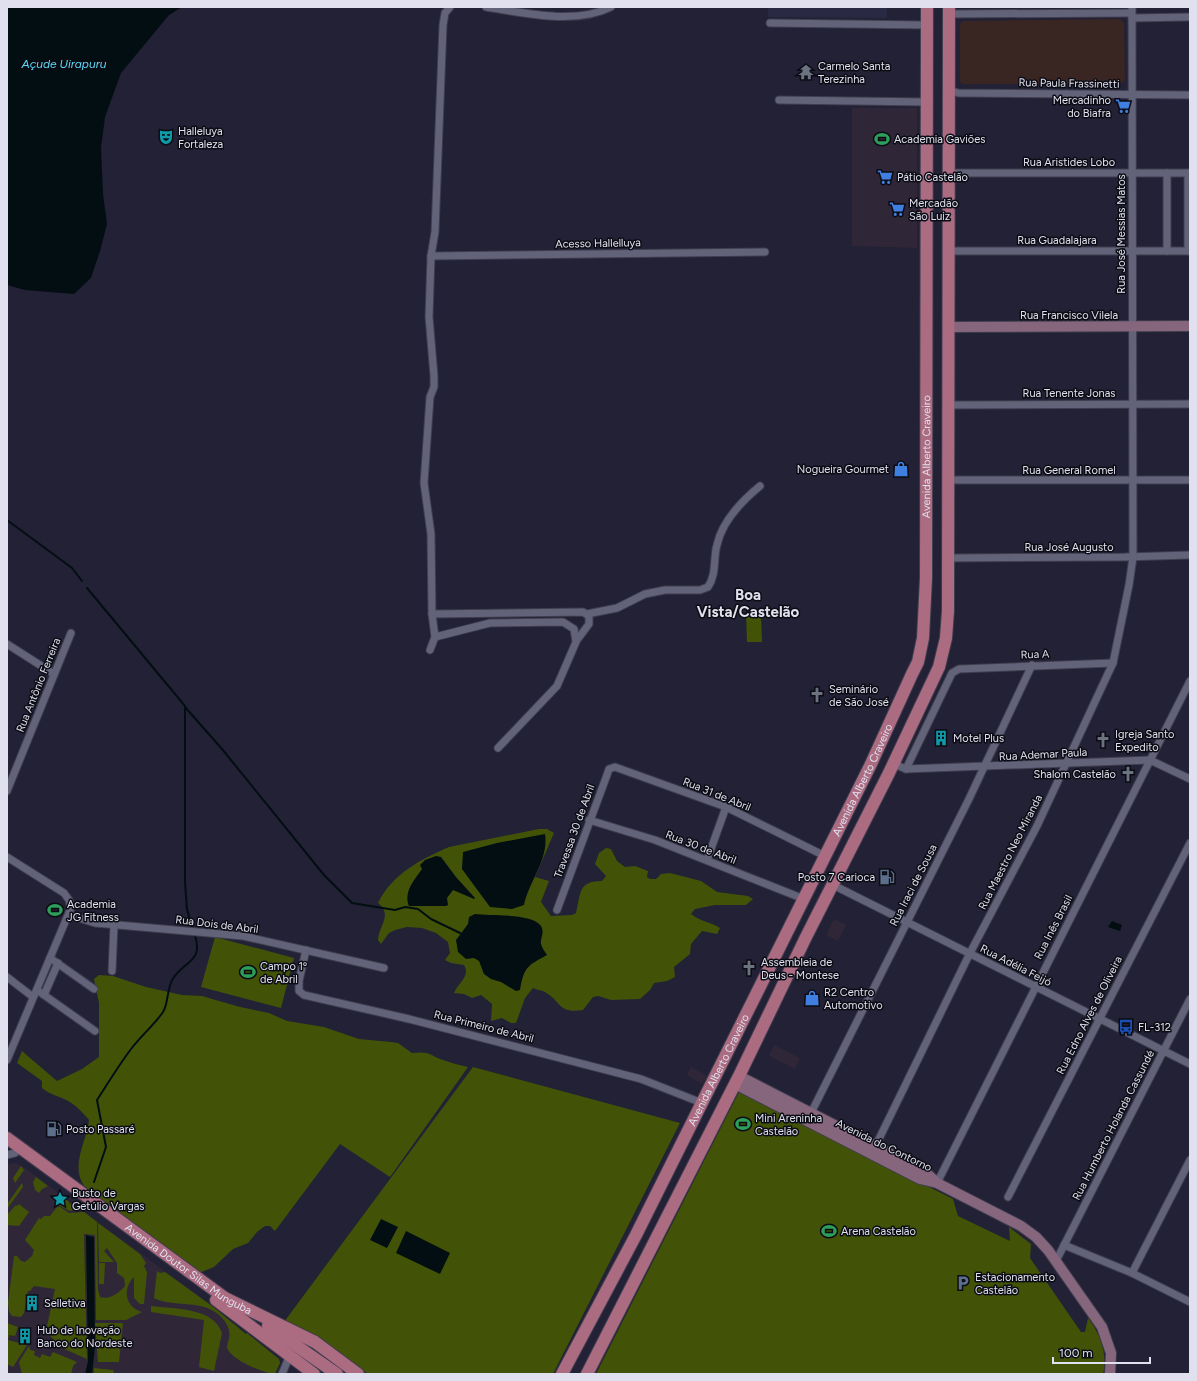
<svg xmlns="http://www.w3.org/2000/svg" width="1197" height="1381" font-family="Figtree,sans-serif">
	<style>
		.commercial { fill: #2f2737 }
		.industrial { fill: #392623 }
		.built { fill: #2a2943 }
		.green { fill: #425308 }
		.water { fill: #020e12 }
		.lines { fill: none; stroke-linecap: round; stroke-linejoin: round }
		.stream { stroke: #020e12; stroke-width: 2 }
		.street-casing { stroke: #3f3d4e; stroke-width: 9 }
		.secondary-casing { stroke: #3f3d4e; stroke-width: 12 }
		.primary-casing { stroke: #3f3d4e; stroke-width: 14 }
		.street { stroke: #626279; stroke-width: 7 }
		.secondary { stroke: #86667d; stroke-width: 10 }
		.primary { stroke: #ab6b81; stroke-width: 12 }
		.labels { text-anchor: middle; stroke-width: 3; stroke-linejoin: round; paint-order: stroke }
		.poi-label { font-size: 11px; fill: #e0e0ee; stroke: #0c0c15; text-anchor: start }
		.street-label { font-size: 11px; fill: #e0e0ee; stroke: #0c0c15 }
		.water-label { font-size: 12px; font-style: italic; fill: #5bdaf6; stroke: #0c0c15 }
		.district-label { font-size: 15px; font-weight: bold; fill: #e0e0ee; stroke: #0c0c15 }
	</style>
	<rect width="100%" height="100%" fill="#222135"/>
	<g class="commercial">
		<polygon points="852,108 917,108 917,248 852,246"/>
		<polygon points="834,919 846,925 838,941 826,935"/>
		<polygon points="774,1045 800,1058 795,1069 769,1056"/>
		<polygon points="691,1067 707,1076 702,1084 687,1075"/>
		<polygon points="15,1163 22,1166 212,1306 246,1334 247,1333 279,1360 275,1374 7,1374 7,1164"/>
	</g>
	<polygon class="industrial" points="1120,19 1124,23 1125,80 1120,84 962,84 960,81 960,24 963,21"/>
	<polygon class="built" points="768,7 887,7 887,18 768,17"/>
	<g class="green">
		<polygon points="761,613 762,642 747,642 746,614"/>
		<path d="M539,829h8l7,4 -19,44 14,4 -8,21 10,14 21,-1 4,-2c5,-20 2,-32 26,-32l4,-5 -11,-12 4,-11 7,-5 5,1 6,12 8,6 10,-1 13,5 -1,6 3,2h6l5,-5 9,-1 31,8 16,11 31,4 5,3 -7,6h-31l-20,4 -4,5c8,7 20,8 29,14l-3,6 -15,-3 -11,13 -1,10 -16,13 1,10 -8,4 -13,2 -4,7 -10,9 -29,1 -13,-4 -5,1 -10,13c-25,4 -21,-8 -38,-18 -4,-2 -8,-2 -12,-4l-8,10 -9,25h-5l-9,-5 -11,3 1,-17 -11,-9 -9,3 -8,-4 -10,-1c4,-10 17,-17 10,-28l-13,-2 -6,-3 5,-7 -2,-11 -12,-9 -14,-5 -15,-1 -12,3 -6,3 -8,11 -3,-4c1,-15 15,-25 0,-37 14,-29 43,-44 71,-56z"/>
		<polygon points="215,937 294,958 281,1008 201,987"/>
		<path d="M99,975l14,1 33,11 36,8 20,1 38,11 29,6 18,8 37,6 35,12 32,3 7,1 14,10c19,-2 15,1 31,7 8,3 17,5 25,7l-78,110 -50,-33 -65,87 -5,-5h-5l-8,6 -9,11 -15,6 -19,18 -15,6 -115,-87c-14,-21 3,-45 5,-66 -6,-7 -13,-15 -21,-19 -9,-5 -18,-6 -26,-13v-7l-25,-18 5,-12 35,30 25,-12 17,-12v-54l-5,-24z"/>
		<polygon points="473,1067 680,1123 553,1374 368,1374 322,1341 284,1322"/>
		<path d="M739,1092l48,22 3,4 45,23h3l115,58 5,17 52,25 -1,-14 22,17 -1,14 51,74h4l3,-14c12,15 20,37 15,56h-507z"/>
		<polygon points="21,1166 24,1170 15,1183 13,1178"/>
		<polygon points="36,1177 48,1186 42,1189 39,1193 35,1190 33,1182"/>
		<polygon points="22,1183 23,1187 7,1209 7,1204"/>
		<polygon points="61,1195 64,1197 63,1201 65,1198 69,1202 69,1205 70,1203 78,1208 70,1211 58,1205 59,1196"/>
		<polygon points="19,1204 29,1212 19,1226 7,1225 7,1215 16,1205 17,1206"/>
		<path d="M57,1207h3l9,6 15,-1 13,10 1,68 2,7c10,3 19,-4 25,-11l-1,-8 -7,-5v-10l-10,-15 -3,3 10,11h-15l-1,-39 42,31 6,9 -2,3 3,6 -3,32h-4l-6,-6v-21c-12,12 -9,30 8,35l-16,8h-30l-1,-85 -11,-1 3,125 -27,-12 -14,-16 9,-42 -21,-3 -4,5h-2l-4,22 -3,4 -9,-1 -3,-4 -1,-9 6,-47h3l4,5 4,1 7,-6 2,-6 -9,-10 14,-22 2,1 3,-3h6z"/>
		<polygon points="99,1263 105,1263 104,1284 99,1284"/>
		<path d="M157,1271l3,2 5,-1 47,34 34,28 1,-1 32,26 1,4 -5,11c-10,0 -46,-15 -48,-27 0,-3 2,-7 2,-9 2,-10 -4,-18 -11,-24 -19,-15 -44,-6 -64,-16z"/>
		<path d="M151,1306c23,3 62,1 71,27l-8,38 -15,-4 5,-47 -53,-8z"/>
		<polygon points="7,1323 18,1327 15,1336 9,1335 8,1340 27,1345 13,1367 7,1364"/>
		<polygon points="95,1323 123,1323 119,1362 98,1362"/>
		<polygon points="29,1346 30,1350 35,1351 34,1355 40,1358 42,1354 50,1357 53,1352 77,1362 73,1366 71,1374 22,1374 19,1362"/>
		<polygon points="94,1368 113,1370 114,1373 94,1374"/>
	</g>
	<g class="water">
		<polygon points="7,7 182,7 169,15 121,73 105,117 101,148 103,194 107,224 100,251 91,278 74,294 25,290 7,285"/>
		<path d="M545,834c4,25 -16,47 -21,71l-12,4 -22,-2 -28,-38 1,-17 34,-9z"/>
		<path d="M436,856l5,1 15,20 19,21 -1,1 -21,-9 -6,8 1,7 -2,1h-37c-6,-14 6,-27 13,-37l-2,-4 5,-5z"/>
		<path d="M475,914c14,2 58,-1 66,12 4,7 -1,12 0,18 1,4 4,8 6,11 -20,11 -23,12 -27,35l-4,1 -15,-9 -10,-3 -7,-5 -5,-13 -5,-3 -8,1 -8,-7 -2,-12 12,-16 1,-7z"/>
		<polygon points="1112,921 1122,925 1120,931 1108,927"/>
		<polygon points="381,1219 398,1227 387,1248 370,1240"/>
		<polygon points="406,1231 450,1253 440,1274 396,1253"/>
		<polygon points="86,1235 94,1237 95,1347 92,1374 85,1374 88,1361"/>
	</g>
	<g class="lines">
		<g class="stream">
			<polyline points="7,520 72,568 82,581"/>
			<polyline points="87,588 185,706 185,883 187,909 192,927"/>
			<polyline points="185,707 222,749 324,875 352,903 395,910 405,907 418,909 431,919 460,933"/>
			<path d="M94,1182l12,-35 -9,-47c11,-17 22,-35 34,-51 10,-13 23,-24 32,-37 6,-9 3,-24 11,-35 12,-17 29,-15 21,-42"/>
		</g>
		<g class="street-casing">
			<g id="street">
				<path d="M486,7c38,6 90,18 125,0"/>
				<polyline points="949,14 1131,13"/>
				<polyline points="1132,18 1190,17"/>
				<polyline points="770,23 927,25"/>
				<polyline points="949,90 958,93 1190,95"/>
				<polyline points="779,100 927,102"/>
				<polyline points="949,173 1190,173"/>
				<polyline points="1188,173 1188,251"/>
				<polyline points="949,251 1190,251"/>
				<polyline points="1167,251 1167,173"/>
				<polyline points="431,256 765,252"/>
				<polyline points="948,405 1190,404"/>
				<polyline points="948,480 1190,480"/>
				<polyline points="948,558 1125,557 1190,555"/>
				<polyline points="432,614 583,612 589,616 589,624 577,640"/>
				<path d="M587,614l30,-6 28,-14 20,-4h35l8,-3c9,-13 5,-29 9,-42 5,-24 26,-45 43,-59"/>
				<polyline points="435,637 490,623 563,622 574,629 576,642 557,686 498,748"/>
				<polyline points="7,644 54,674"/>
				<polyline points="430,650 435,637 432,614 431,534 424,483 430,397 434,387 434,376 429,317 431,256 435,232 443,25 445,13 450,7"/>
				<polyline points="894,764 906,769 1150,760 1190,779"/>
				<polyline points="906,769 952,673 959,669 1113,663"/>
				<polyline points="7,791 71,633"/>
				<polyline points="589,820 655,840 804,899"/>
				<polyline points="7,857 64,893 69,900 71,908 7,1060"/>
				<polyline points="707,860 726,807"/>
				<polyline points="833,885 1190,1064"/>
				<polyline points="557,910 607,775 609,769 615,767 726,807 825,856"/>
				<polyline points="69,915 95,923 243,936 384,968"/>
				<polyline points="306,950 299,981 299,991 304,995 409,1019 641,1079 702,1103"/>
				<polyline points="50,958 94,989"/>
				<polyline points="112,971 114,925"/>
				<polyline points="7,977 33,997"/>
				<polyline points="37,990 95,1031"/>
				<polyline points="44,995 58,963"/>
				<polyline points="811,1113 969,799 1032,665"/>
				<polyline points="876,1145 970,953 1037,826 1113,663 1129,585 1133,557 1132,7"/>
				<polyline points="7,1155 15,1153 20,1148"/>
				<polyline points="937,1183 1190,681"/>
				<polyline points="1008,1197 1190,843"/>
				<polyline points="1064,1245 1132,1273 1190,1302"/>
				<polyline points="1056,1261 1190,999"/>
				<polyline points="1132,1273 1190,1160"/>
				<polyline points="282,1374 290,1355"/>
			</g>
		</g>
		<g class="secondary-casing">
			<g id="secondary">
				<polyline points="949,327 1190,326"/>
				<polyline points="739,1076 924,1171 935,1181"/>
				<polyline points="735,1084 920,1179 937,1183 1021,1226 1036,1237 1048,1250 1102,1327 1111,1353 1110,1374"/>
			</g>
		</g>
		<g class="primary-casing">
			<g id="primary">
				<path id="s1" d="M7,1138l218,160 90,44 43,32"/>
				<polyline points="216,1300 314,1374"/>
				<polyline points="268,1326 337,1374"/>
				<path id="s2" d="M562,1374l74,-139 235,-471 41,-90 6,-12 5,-24 3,-60 1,-571"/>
				<polyline points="587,1374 739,1076 805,939 889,773 939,667 946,638 948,611 949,7"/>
			</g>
		</g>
		<use href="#street" class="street"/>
		<use href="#secondary" class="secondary"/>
		<use href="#primary" class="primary"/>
	</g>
	<defs>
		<g id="temple-bare" transform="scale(1.2)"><path d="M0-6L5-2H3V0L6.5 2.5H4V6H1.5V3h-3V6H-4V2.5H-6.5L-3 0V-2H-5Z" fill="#6b7280" stroke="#0c0c15" stroke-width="2.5" paint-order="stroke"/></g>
		<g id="supermarket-bare" transform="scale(1.2)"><path d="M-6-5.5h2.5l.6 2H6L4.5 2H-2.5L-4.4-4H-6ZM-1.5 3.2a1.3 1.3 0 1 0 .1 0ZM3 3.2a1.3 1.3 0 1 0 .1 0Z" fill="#3f7fe0" stroke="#0c0c15" stroke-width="2.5" paint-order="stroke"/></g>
		<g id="theatre-bare" transform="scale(1.2)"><path d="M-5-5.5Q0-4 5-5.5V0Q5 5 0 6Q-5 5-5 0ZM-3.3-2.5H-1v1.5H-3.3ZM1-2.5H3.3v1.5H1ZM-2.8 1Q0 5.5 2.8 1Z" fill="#0f9aa8" stroke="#0c0c15" stroke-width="2.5" paint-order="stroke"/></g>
		<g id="stadium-bare" transform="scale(1.2)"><path d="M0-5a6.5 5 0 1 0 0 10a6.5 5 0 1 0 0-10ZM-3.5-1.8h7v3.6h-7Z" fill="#2e9e5b" stroke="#0c0c15" stroke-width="2.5" paint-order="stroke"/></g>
		<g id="shop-bare" transform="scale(1.2)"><path d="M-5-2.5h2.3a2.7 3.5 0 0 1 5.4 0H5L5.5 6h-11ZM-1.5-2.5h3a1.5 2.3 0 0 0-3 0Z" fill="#3f7fe0" stroke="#0c0c15" stroke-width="2.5" paint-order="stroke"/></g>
		<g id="church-bare" transform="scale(1.2)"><path d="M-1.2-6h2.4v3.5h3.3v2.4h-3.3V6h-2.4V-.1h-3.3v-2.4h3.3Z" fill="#6b7280" stroke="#0c0c15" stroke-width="2.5" paint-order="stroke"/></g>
		<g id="building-bare" transform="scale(1.2)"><path d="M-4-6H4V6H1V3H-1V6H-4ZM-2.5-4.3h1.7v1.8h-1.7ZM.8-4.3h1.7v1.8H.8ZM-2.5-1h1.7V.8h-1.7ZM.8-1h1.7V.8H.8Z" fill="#0f9aa8" stroke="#0c0c15" stroke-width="2.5" paint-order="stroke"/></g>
		<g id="fuel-bare" transform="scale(1.2)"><path d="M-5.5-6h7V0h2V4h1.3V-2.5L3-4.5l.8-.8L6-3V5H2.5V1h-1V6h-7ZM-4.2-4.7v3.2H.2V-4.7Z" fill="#5c6f8a" stroke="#0c0c15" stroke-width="2.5" paint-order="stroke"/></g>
		<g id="bus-bare" transform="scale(1.2)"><path d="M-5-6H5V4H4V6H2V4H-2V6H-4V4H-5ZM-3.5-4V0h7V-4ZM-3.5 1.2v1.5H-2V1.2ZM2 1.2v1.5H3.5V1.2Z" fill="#1a4fb4" stroke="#0c0c15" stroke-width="2.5" paint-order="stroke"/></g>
		<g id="sight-bare" transform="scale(1.2)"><path d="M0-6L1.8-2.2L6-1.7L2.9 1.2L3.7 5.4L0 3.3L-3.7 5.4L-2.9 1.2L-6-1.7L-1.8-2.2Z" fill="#0f9aa8" stroke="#0c0c15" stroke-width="2.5" paint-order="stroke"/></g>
		<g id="parking-bare" transform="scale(1.2)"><path d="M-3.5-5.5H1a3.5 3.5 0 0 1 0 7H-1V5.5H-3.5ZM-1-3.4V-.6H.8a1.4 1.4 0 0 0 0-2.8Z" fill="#5c6f8a" stroke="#0c0c15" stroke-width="2.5" paint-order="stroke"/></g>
	</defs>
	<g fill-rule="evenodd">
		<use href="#temple-bare" x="806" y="72"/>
		<use href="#supermarket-bare" x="1123" y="106"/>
		<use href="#theatre-bare" x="166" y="137"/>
		<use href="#stadium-bare" x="882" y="139"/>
		<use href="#supermarket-bare" x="885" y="177"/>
		<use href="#supermarket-bare" x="897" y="209"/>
		<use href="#shop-bare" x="901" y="469"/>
		<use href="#church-bare" x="817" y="695"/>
		<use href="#building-bare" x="941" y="738"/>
		<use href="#church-bare" x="1103" y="740"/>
		<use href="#church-bare" x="1128" y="774"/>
		<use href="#fuel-bare" x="887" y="877"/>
		<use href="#stadium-bare" x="55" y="910"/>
		<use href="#church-bare" x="749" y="968"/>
		<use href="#stadium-bare" x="248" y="972"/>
		<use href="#shop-bare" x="812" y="998"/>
		<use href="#bus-bare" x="1126" y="1027"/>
		<use href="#stadium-bare" x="743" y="1124"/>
		<use href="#fuel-bare" x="54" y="1129"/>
		<use href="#sight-bare" x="60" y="1199"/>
		<use href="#stadium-bare" x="829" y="1231"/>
		<use href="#parking-bare" x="963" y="1283"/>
		<use href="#building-bare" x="32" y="1303"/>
		<use href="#building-bare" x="25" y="1336"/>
	</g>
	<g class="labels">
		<g class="poi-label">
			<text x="818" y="70">Carmelo Santa<tspan x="818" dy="13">Terezinha</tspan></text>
			<text x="1111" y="104" text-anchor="end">Mercadinho<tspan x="1111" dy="13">do Biafra</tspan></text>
			<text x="178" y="135">Halleluya<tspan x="178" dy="13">Fortaleza</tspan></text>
			<text x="894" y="143">Academia Gaviões</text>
			<text x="897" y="181">Pátio Castelão</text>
			<text x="909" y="207">Mercadão<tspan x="909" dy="13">São Luiz</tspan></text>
			<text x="889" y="473" text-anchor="end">Nogueira Gourmet</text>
			<text x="829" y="693">Seminário<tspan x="829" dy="13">de São José</tspan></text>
			<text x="1115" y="738">Igreja Santo<tspan x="1115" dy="13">Expedito</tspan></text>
			<text x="953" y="742">Motel Plus</text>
			<text x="1116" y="778" text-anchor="end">Shalom Castelão</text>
			<text x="875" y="881" text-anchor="end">Posto 7 Carioca</text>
			<text x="67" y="908">Academia<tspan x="67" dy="13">JG Fitness</tspan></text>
			<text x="761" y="966">Assembleia de<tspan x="761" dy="13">Deus - Montese</tspan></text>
			<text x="260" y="970">Campo 1º<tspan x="260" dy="13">de Abril</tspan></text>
			<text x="824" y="996">R2 Centro<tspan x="824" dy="13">Automotivo</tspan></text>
			<text x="1138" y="1031">FL-312</text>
			<text x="755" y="1122">Mini Areninha<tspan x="755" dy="13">Castelão</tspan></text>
			<text x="66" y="1133">Posto Passaré</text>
			<text x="72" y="1197">Busto de<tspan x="72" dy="13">Getúlio Vargas</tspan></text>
			<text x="841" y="1235">Arena Castelão</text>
			<text x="975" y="1281">Estacionamento<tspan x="975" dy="13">Castelão</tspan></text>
			<text x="44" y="1307">Selletiva</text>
			<text x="37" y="1334">Hub de Inovação<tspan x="37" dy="13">Banco do Nordeste</tspan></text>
		</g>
		<g class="street-label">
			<text transform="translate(1069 83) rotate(1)" y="4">Rua Paula Frassinetti</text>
			<text x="1069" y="166">Rua Aristides Lobo</text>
			<text transform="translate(1121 234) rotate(-90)" y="4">Rua José Messias Matos</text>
			<text x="1057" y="244">Rua Guadalajara</text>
			<text transform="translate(598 243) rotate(-1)" y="4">Acesso Hallelluya</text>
			<text x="1069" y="319">Rua Francisco Vilela</text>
			<text x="1069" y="397">Rua Tenente Jonas</text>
			<text dy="4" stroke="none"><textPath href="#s2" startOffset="1002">Avenida Alberto Craveiro</textPath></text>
			<text x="1069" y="474">Rua General Romel</text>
			<text x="1069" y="551">Rua José Augusto</text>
			<text transform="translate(1035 654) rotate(-2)" y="4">Rua A</text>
			<text transform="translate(38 685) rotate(-68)" y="4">Rua Antônio Ferreira</text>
			<text transform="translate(1043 754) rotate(-3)" y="4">Rua Ademar Paula</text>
			<text dy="4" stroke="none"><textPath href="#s2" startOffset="666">Avenida Alberto Craveiro</textPath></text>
			<text transform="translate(717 794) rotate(22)" y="4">Rua 31 de Abril</text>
			<text transform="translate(574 831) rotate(-70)" y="4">Travessa 30 de Abril</text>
			<text transform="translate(701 847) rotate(21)" y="4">Rua 30 de Abril</text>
			<text transform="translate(1010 852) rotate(-63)" y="4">Rua Maestro Neo Miranda</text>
			<text transform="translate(913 885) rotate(-63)" y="4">Rua Iraci de Sousa</text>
			<text transform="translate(217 924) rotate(7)" y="4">Rua Dois de Abril</text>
			<text transform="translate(1053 927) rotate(-63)" y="4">Rua Inês Brasil</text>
			<text transform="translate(1016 965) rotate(27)" y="4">Rua Adélia Feijó</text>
			<text transform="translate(1089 1015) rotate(-63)" y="4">Rua Edno Alves de Oliveira</text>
			<text transform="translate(484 1026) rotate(14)" y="4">Rua Primeiro de Abril</text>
			<text dy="4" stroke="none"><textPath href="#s2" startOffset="342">Avenida Alberto Craveiro</textPath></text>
			<text transform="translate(1113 1125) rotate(-63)" y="4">Rua Humberto Holanda Cassundé</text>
			<text transform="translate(884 1145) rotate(26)" y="4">Avenida do Contorno</text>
			<text dy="4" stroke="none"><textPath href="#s1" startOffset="224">Avenida Doutor Silas Munguba</textPath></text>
		</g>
		<g class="water-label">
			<text x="64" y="68">Açude Uirapuru</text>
		</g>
		<g class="district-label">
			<text x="748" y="600">Boa<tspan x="748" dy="17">Vista/Castelão</tspan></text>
		</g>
	</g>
	<rect width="1197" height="1381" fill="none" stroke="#e0e0ee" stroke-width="16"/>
	<path d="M1053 1357v6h97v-6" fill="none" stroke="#e0e0ee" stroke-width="2"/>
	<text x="1059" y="1357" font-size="12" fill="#e0e0ee" stroke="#0c0c15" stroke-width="3" paint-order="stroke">100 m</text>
</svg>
